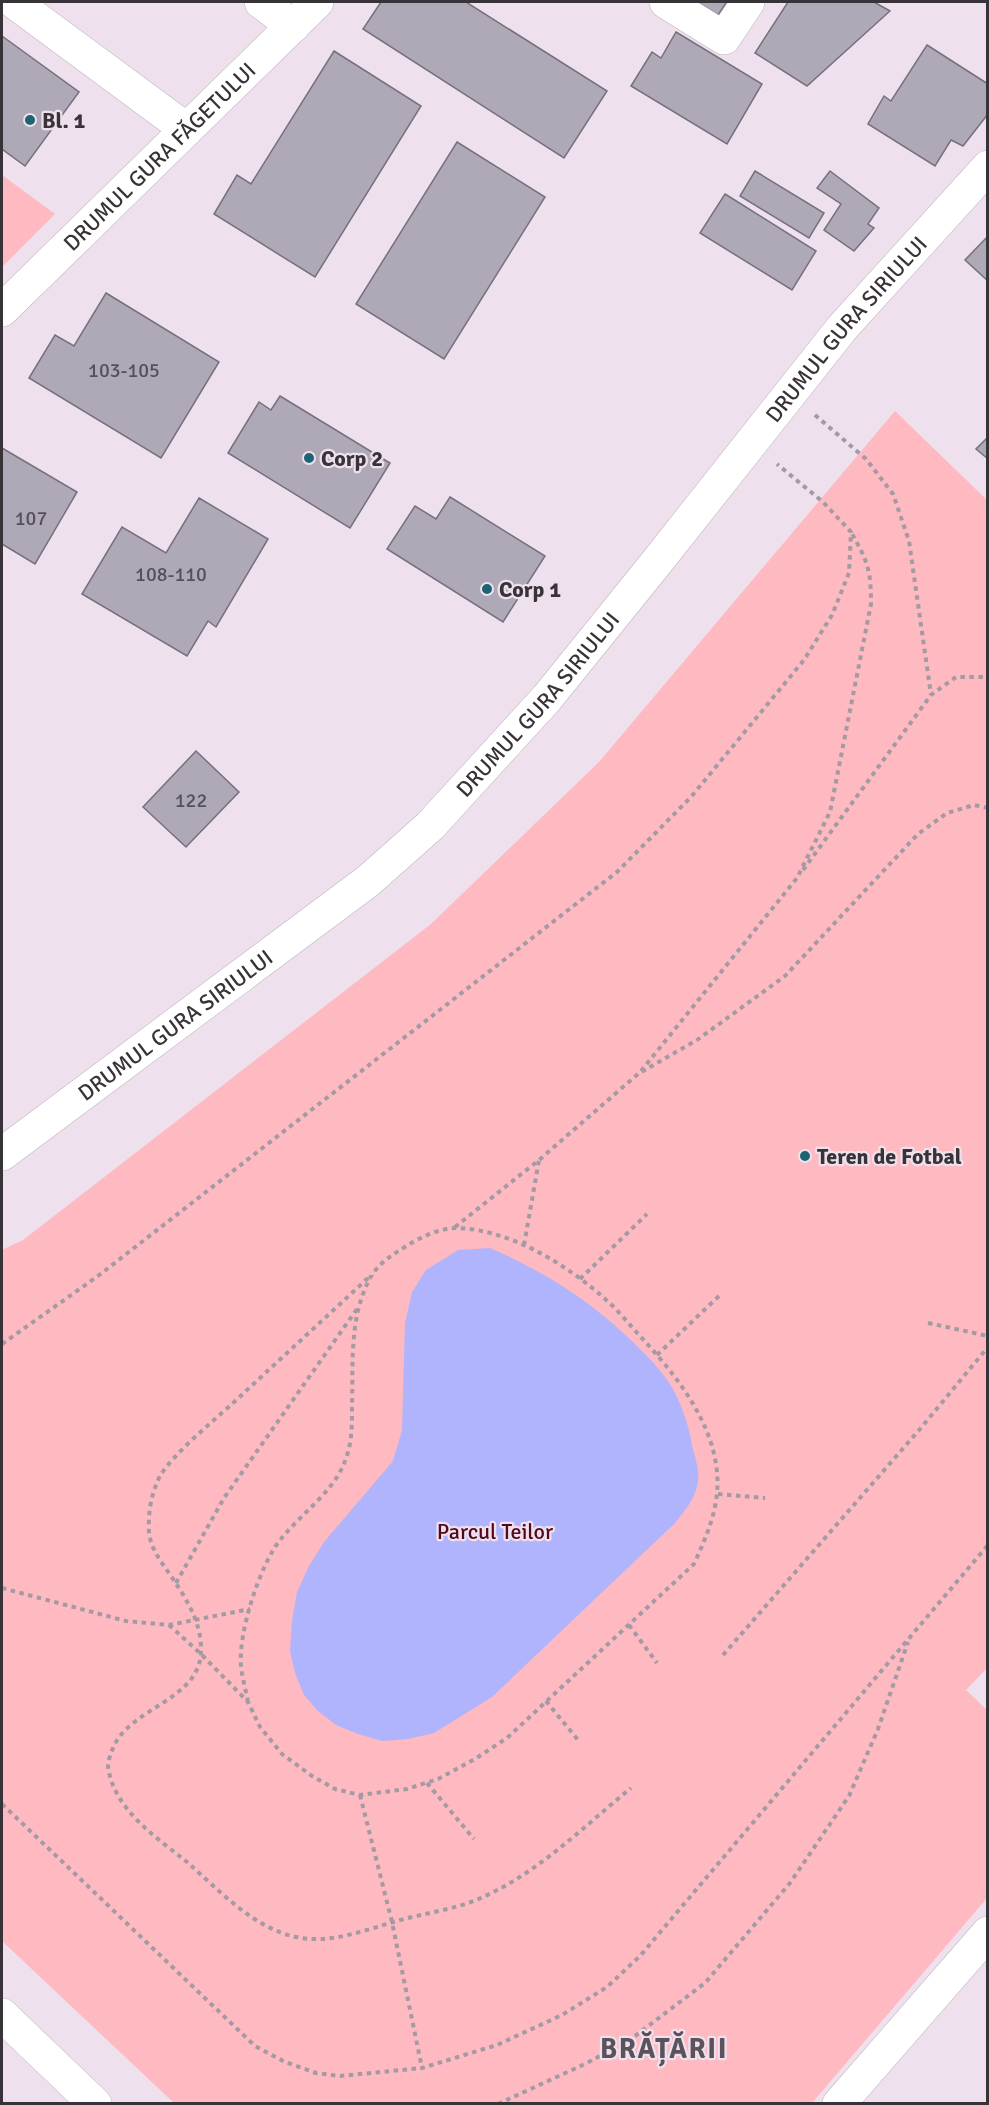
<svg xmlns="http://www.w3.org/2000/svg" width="989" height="2105" font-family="Signika,sans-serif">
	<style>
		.green { fill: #feb9c1 }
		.water { fill: #b0b4fd }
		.building { fill: #afa9b7; stroke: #75707d; stroke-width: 1.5 }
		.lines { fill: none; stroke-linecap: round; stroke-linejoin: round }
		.minor-casing { stroke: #bfb4bf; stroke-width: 34 }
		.path { stroke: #a39aa3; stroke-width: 4; stroke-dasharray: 4.5 4.5; stroke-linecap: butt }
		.minor { stroke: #fff; stroke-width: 33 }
		.poi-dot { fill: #1c6473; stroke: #eee1ed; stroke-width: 2 }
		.labels { text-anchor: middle; stroke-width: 4.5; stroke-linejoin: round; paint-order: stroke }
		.number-label { font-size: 20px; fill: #565058 }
		.poi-label { font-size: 22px; font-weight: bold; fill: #383338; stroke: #eee1ed; text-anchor: start }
		.street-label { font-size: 22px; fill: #383338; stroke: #eee1ed }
		.park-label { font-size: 22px; fill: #54081e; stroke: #eee1ed }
		.district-label { font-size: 28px; font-weight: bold; letter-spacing: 1.5px; fill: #5c525c; stroke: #eee1ed }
	</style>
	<rect width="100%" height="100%" fill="#eee1ed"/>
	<g class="green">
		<polygon points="2,175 55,214 2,267"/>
		<polygon points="895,411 987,500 988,1667 966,1690 987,1710 987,1898 812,2103 174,2103 2,1941 2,1250 23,1240 431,924 599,762"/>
	</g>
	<path class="water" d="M490,1248c58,25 108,58 151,102 11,11 24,25 32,39 9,17 16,37 19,56 2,10 8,25 6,36 -2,17 -14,31 -24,43l-182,173 -58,36 -26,6 -26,2 -24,-7 -22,-9 -18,-14 -14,-16 -9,-22 -5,-22 2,-30 5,-29 12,-26 15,-24 69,-81 9,-31 3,-107 7,-31 14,-22 32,-20z"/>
	<g class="building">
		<polygon points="381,2 466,2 607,91 564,158 363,29"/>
		<polygon points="697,2 727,2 718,15"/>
		<polygon points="788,2 874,2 890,11 807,86 755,53"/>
		<polygon points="676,32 762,84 727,144 631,86 652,52 661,58"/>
		<polygon points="2,36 79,92 25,166 2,149"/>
		<polygon points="927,45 988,84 988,114 963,146 951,140 935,166 868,124 884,96 891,101"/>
		<polygon points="334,51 421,106 315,277 214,214 237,175 251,184"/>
		<polygon points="457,142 545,197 444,359 356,304"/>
		<polygon points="755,171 824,213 809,238 740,196"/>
		<polygon points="830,171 879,208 868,224 874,228 854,251 824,230 841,204 817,188"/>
		<polygon points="725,194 816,251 792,290 700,233"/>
		<polygon points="988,236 988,281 965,260"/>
		<polygon points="106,293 219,362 161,458 29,378 55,335 74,346"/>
		<polygon points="280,396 390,463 350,528 228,453 259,402 271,410"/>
		<polygon points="988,437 988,459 976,449"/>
		<polygon points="2,448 77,492 35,564 2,544"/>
		<polygon points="450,497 545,556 503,622 387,549 415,506 436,519"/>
		<polygon points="199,498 268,539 216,627 208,621 187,656 82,594 122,527 166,553"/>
		<polygon points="196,751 239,792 186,847 143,807"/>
	</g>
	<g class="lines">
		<g class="minor-casing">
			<g id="minor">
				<polyline points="14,2 186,129"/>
				<polyline points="261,2 293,26"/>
				<polyline points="666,2 724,38 748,2"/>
				<path id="s1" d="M2,310l315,-308"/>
				<path id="s2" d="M2,1154l366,-273 62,-55 117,-128 109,-135 186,-235 146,-161"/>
				<polyline points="2,2015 95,2104"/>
				<polyline points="839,2104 988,1933"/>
			</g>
		</g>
		<g class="path">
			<polyline points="815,415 866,459 893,494 909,541 931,695"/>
			<polyline points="803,870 931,695 956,677 988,677"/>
			<path d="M641,1071l156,-193 33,-66 41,-208c0,-34 -3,-42 -20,-72"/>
			<polyline points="455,1227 539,1160 638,1074 697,1040 785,976 918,834 947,813 974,805 988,808"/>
			<polyline points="524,1245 539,1160"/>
			<path d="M368,1278c-45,42 -91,84 -136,126 -21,19 -58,49 -72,72 -9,18 -12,36 -11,56 2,20 16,34 26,50 14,21 27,44 26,70 -2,49 -71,55 -88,96 -2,6 -5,12 -5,18 5,43 48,71 79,96 32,28 66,66 109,75 31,7 64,-5 94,-14 28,-9 59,-12 86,-23 59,-24 106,-72 155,-112"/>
			<polyline points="580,1279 647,1214"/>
			<polyline points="928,1323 988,1336"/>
			<polyline points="2,1344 98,1276 617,872 691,797 804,660 832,615 849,573 851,532 823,502 777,464"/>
			<polyline points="657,1355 719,1296"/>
			<polyline points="718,1494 765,1498"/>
			<polyline points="176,1583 224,1498 357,1309"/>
			<polyline points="2,1588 126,1621 169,1625 250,1609"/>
			<path d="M169,1625l32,29 47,48 12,25 22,27 30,22 23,13 25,6 47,-6 31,-10 37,-20 32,-21 187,-174c15,-33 28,-63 22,-100 -8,-50 -43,-92 -76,-128 -12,-13 -23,-27 -36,-38 -38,-34 -95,-69 -148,-70 -16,0 -35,9 -48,17 -14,9 -27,16 -36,30 -4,5 -6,12 -9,19 -13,35 -10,76 -11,113 0,23 0,40 -10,61 -13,27 -42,47 -61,71 -21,25 -43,94 -40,127 1,12 5,24 7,36"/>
			<polyline points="629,1625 657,1663"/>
			<polyline points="723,1655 920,1429 988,1347"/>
			<polyline points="546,1701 578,1740"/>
			<polyline points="427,1783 474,1839"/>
			<polyline points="360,1795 392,1922 422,2068"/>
			<polyline points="2,1804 255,2046 285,2062 316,2073 340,2076 422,2068 497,2045 562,2015 607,1987 640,1956 988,1545"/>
			<polyline points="498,2104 587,2063 631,2039 705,1983 790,1883 849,1796 878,1729 908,1642"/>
		</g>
		<use href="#minor" class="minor"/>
	</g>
	<g class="poi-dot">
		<circle cx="30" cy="120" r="6"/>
		<circle cx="309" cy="458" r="6"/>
		<circle cx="487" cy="589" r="6"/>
		<circle cx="805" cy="1156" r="6"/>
	</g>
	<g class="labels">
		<g class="number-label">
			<text x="124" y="377">103-105</text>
			<text x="31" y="525">107</text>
			<text x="171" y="581">108-110</text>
			<text x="191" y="807">122</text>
		</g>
		<g class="poi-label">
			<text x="42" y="128">Bl. 1</text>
			<text x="321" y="466">Corp 2</text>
			<text x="499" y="597">Corp 1</text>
			<text x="817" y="1164">Teren de Fotbal</text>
		</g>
		<g class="street-label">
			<text dy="8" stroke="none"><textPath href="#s1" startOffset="220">DRUMUL GURA FĂGETULUI</textPath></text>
			<text dy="8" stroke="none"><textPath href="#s2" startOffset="1188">DRUMUL GURA SIRIULUI</textPath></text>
			<text dy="8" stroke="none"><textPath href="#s2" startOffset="702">DRUMUL GURA SIRIULUI</textPath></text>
			<text dy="8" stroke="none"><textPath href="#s2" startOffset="216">DRUMUL GURA SIRIULUI</textPath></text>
		</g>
		<g class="park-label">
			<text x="495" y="1539">Parcul Teilor</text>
		</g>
		<g class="district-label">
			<text x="664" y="2058">BRĂȚĂRII</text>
		</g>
	</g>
	<rect width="989" height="2105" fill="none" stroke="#383338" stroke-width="6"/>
</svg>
